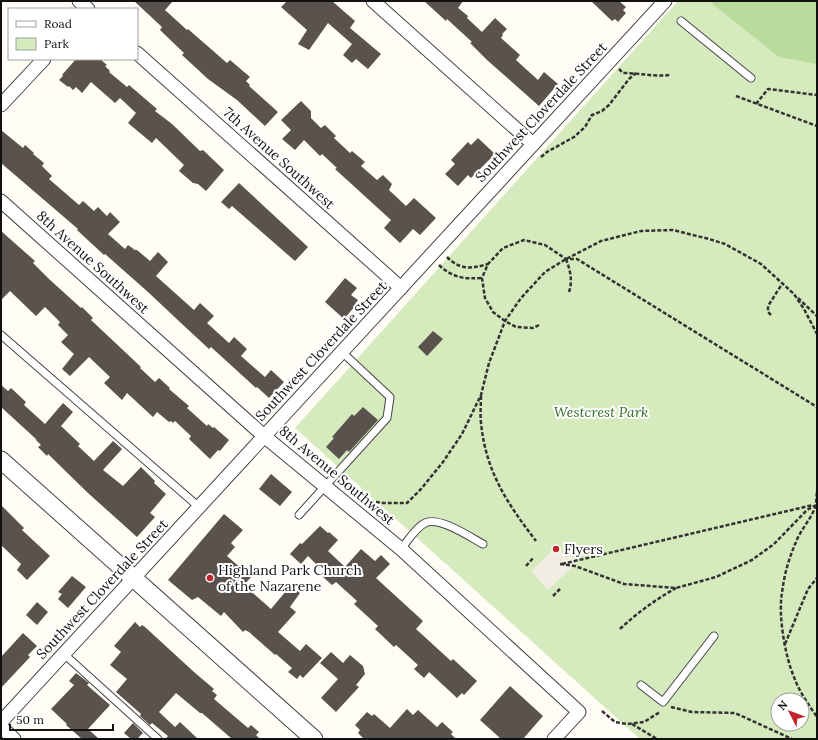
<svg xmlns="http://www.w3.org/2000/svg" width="818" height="740" font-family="Lora,serif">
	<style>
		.green { fill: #d5ebbd; fill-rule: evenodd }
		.forest { fill: #b9dc9c }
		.plaza { fill: #f1ede2 }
		.building { fill: #5a524d }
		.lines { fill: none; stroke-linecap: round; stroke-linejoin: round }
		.service-casing { stroke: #444; stroke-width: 9 }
		.minor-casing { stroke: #444; stroke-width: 15 }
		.tertiary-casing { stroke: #444; stroke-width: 19 }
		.path { stroke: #333; stroke-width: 2.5; stroke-dasharray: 4 2; stroke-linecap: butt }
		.service { stroke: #fff; stroke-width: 7 }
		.minor { stroke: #fff; stroke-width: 13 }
		.tertiary { stroke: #fff; stroke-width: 17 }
		.poi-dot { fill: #c4262e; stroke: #fff; stroke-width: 1.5 }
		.labels { text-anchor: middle; stroke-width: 4; stroke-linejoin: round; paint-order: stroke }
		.street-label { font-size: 14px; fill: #111; stroke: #fff }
		.park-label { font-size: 14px; font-style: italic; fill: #2f6b1f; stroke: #fff }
		.poi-label { font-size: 14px; fill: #111; stroke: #fff; text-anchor: start }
	</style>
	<rect width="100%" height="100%" fill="#fffdf5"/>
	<path class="green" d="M678,1h139v738h-177l-345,-311zM778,700h24v24h-24z"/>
	<polygon class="forest" points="711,1 817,1 817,64 779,57 710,2"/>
	<polygon class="plaza" points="555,545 560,546 561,551 567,558 569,556 575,557 577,563 548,590 531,571 552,551 553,547"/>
	<g class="building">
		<polygon points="134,1 173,1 165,10 187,30 188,29 227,63 230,60 250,77 246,81 250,85 249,86 278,112 265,126 237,100 208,79 182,55 184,53 160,30 162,27"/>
		<polygon points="287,1 332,1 355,21 350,28 381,54 368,69 356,59 352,63 343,55 352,44 328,23 309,50 298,44 307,30 281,7"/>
		<polygon points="424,1 463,1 458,8 468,16 467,18 482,32 495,18 507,29 502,34 503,35 501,38 520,55 516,60 538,80 544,72 558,84 539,106 487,60 470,43 472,42 447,19 446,21"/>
		<polygon points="591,1 619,1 626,7 623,10 626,13 618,22 615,19 612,21"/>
		<polygon points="76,59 100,59 107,65 105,66 110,71 109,72 127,87 129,85 157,109 155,111 172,124 200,151 203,150 224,170 206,191 198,184 193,183 179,171 184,165 156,138 152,143 128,123 136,113 120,98 115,103 91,82 82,93 76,87 73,90 69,86 68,87 59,80 63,76 62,75"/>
		<polygon points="301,101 311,111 311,118 321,128 325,125 336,136 334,138 350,153 352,151 365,162 361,166 377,180 383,175 392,184 389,190 406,206 414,198 436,218 420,235 413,229 400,243 384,228 391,220 335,169 337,168 322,154 320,156 304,140 295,150 282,139 291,130 281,120"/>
		<polygon points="1,130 23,148 25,145 34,153 33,154 44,163 42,166 52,176 49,179 79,205 83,201 94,211 98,207 107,216 110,212 120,222 108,234 125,249 128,245 135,250 137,250 150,261 158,252 168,262 156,276 194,310 200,303 214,316 207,323 229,343 234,337 247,349 241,356 265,377 271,370 284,382 269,398 257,387 256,388 211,347 209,349 182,324 148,292 105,254 104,255 77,230 78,229 1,163"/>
		<polygon points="478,138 495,154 471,178 468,175 458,186 445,174 455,164 451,160 468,142 471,145"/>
		<polygon points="239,183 308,247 295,261 232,206 229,209 221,202"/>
		<polygon points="1,231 35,261 33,263 49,279 81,308 82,307 93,318 91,320 141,367 140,368 155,382 159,378 170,388 169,389 189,406 187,408 207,426 208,424 213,428 214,427 229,440 220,451 218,450 210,459 189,439 191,436 175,421 173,423 171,421 169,422 157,412 153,417 127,393 122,400 104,383 110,377 89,357 70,376 62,369 74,354 61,342 68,335 58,325 60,322 45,307 36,316 10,291 1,300"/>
		<polygon points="345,278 357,288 351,295 358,300 355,304 356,305 344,319 325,302"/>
		<polygon points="433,331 443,339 427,356 418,347"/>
		<polygon points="1,385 8,391 11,388 26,402 24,405 45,424 63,403 73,412 61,426 80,444 78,446 94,461 113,441 122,449 103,470 123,486 141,467 155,481 154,483 166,494 150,513 155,517 137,537 88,493 48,454 47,456 38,447 41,445 36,440 36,439 1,407"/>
		<polygon points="363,407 378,420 349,452 347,450 339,459 326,447 334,438 332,437 352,414 354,416"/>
		<polygon points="271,474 292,492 280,506 259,489"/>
		<polygon points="1,505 24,528 22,530 50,556 27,580 17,570 21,564 1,545"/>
		<polygon points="224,514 243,530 231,543 235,547 227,556 251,577 244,585 271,609 291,585 300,593 290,607 296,612 278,632 300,651 306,644 322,658 303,678 300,675 297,679 288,672 292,668 276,654 275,655 249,632 245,630 243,632 224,612 221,616 198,597 192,600 168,580"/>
		<polygon points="320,526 328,533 329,532 338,540 328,551 345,567 361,549 375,561 381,555 390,564 376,578 423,621 416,629 451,661 453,659 477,681 464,695 462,693 457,698 429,672 424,678 414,669 418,665 396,645 394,647 375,629 378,626 354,604 357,601 336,582 332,585 322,576 325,573 308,556 301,564 290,554 300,543 302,544"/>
		<polygon points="72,576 86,587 68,608 58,599 62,594 58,592"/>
		<polygon points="37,602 48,612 37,625 26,615"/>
		<polygon points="135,622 140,627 142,625 145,627 194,672 214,689 212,691 217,695 214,699 248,728 251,725 259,732 256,735 260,739 232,739 202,713 200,713 176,693 159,712 175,727 180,722 198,739 165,739 168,736 152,723 150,725 140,716 141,714 116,692 127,679 110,665 121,652 114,646"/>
		<polygon points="23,633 37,646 28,655 30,657 1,688 1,657"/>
		<polygon points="331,652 343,663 350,655 363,666 365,674 356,685 359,687 336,712 321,698 338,679 320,663"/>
		<polygon points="76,673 89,683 87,685 110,705 88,729 99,739 82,739 66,725 67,724 51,709 74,685 69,681"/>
		<polygon points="510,686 543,716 523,739 501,739 480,720"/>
		<polygon points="407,709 413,715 418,710 437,727 442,722 453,732 451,734 456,739 364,739 358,733 360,730 355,725 367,712 372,716 374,714 390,728"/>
		<polygon points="133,723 143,733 137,739 131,739 124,733"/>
	</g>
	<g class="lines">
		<g class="service-casing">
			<g id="service">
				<polyline points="681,21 751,78"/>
				<polyline points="1,335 199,507"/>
				<polyline points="299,515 387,418 390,397 342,352"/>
				<path d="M401,549c7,-8 14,-21 24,-26 14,-7 45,14 58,21"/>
				<polyline points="64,654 158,739"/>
				<polyline points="641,685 663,702 714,636"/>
			</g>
		</g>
		<g class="minor-casing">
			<g id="minor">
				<polyline points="79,1 88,9"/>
				<polyline points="373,1 533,144"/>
				<polyline points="137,53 401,288"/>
				<polyline points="1,105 44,59"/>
				<polyline points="1,201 264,436 401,549 579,712 554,739"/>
				<polyline points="1,722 665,1"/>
				<polyline points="1,727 14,739"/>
			</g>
		</g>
		<g class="tertiary-casing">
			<polyline id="tertiary" points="1,460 314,739"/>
		</g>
		<g class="path">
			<path d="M619,69l4,4c16,0 32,4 47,2"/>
			<polyline points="736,96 817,126"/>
			<polyline points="756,104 768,89 817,95"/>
			<polyline points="541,157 547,152 574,137 585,127 592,115 602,111 609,105 629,79 636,73"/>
			<path d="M447,257c13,13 24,12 41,7"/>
			<path d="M566,259c4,11 7,21 3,33"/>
			<path d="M439,265c14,13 25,14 43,13"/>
			<polyline points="798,298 817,316"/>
			<polyline points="771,315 768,312 768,306 782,284"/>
			<polyline points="539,325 533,328 516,327 505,321 493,312 485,298 482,278 488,264 503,248 524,240 545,245 566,259 577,259 817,407"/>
			<path d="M481,396c0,9 -1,18 0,27 5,49 26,80 55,118"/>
			<polyline points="364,500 383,503 407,503 421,489 443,462 462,434 481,395 489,363 505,321 521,298 545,272 566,259 601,241 641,231 673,230 709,239 725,244 761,264 794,294 804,309 817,334"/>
			<path d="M816,505c-4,13 -15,24 -20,37 -7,16 -12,33 -14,51 -4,22 3,63 12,84 5,14 14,27 23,40"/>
			<polyline points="560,564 575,566 624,584 676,588 716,577 752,560 774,544 807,510 816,505 817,490"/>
			<polyline points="562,564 813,505"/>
			<polyline points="526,566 534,557"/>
			<polyline points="553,596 561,588"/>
			<path d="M620,629c17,-16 35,-29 56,-41"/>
			<polyline points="785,644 808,589 817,578"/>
			<polyline points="671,707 692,712 735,713 792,739"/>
			<polyline points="602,711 615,722 627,724 644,722 660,712"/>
			<polyline points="632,724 657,739"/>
		</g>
		<use href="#service" class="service"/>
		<use href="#minor" class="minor"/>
		<use href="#tertiary" class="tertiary"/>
	</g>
	<g class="poi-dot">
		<circle cx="556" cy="549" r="4"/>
		<circle cx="210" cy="578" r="4"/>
	</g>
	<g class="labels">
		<g class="street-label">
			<text transform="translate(541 112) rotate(-47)" y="5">Southwest Cloverdale Street</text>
			<text transform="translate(279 158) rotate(42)" y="5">7th Avenue Southwest</text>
			<text transform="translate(93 262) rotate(42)" y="5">8th Avenue Southwest</text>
			<text transform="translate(321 351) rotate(-47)" y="5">Southwest Cloverdale Street</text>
			<text transform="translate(337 475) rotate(40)" y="5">8th Avenue Southwest</text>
			<text transform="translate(102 589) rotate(-47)" y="5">Southwest Cloverdale Street</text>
		</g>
		<g class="park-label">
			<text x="601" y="417">Westcrest Park</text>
		</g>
		<g class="poi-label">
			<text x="564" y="554">Flyers</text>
			<text x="218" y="575">Highland Park Church<tspan x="218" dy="16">of the Nazarene</tspan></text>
		</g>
	</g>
	<rect width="818" height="740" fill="none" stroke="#111111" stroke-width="4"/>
	<rect x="8" y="8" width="130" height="52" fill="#ffffff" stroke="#a0a0a0"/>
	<rect x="16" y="21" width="20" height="6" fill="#ffffff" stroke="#a0a0a0"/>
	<text x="44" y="28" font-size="12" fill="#111111">Road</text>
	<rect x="16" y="38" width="20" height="12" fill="#d5ebbd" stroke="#a0a0a0"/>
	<text x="44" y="48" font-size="12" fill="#111111">Park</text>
	<g transform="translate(790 712) rotate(312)"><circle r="19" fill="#ffffff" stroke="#a0a0a0"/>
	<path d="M0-3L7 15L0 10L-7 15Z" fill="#c4262e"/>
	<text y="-6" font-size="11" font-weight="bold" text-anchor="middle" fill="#111111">N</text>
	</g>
	<path d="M10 724v6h103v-6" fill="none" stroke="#111111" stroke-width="2"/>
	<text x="16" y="724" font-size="12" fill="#111111" stroke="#ffffff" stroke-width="3" paint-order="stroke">50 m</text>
</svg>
